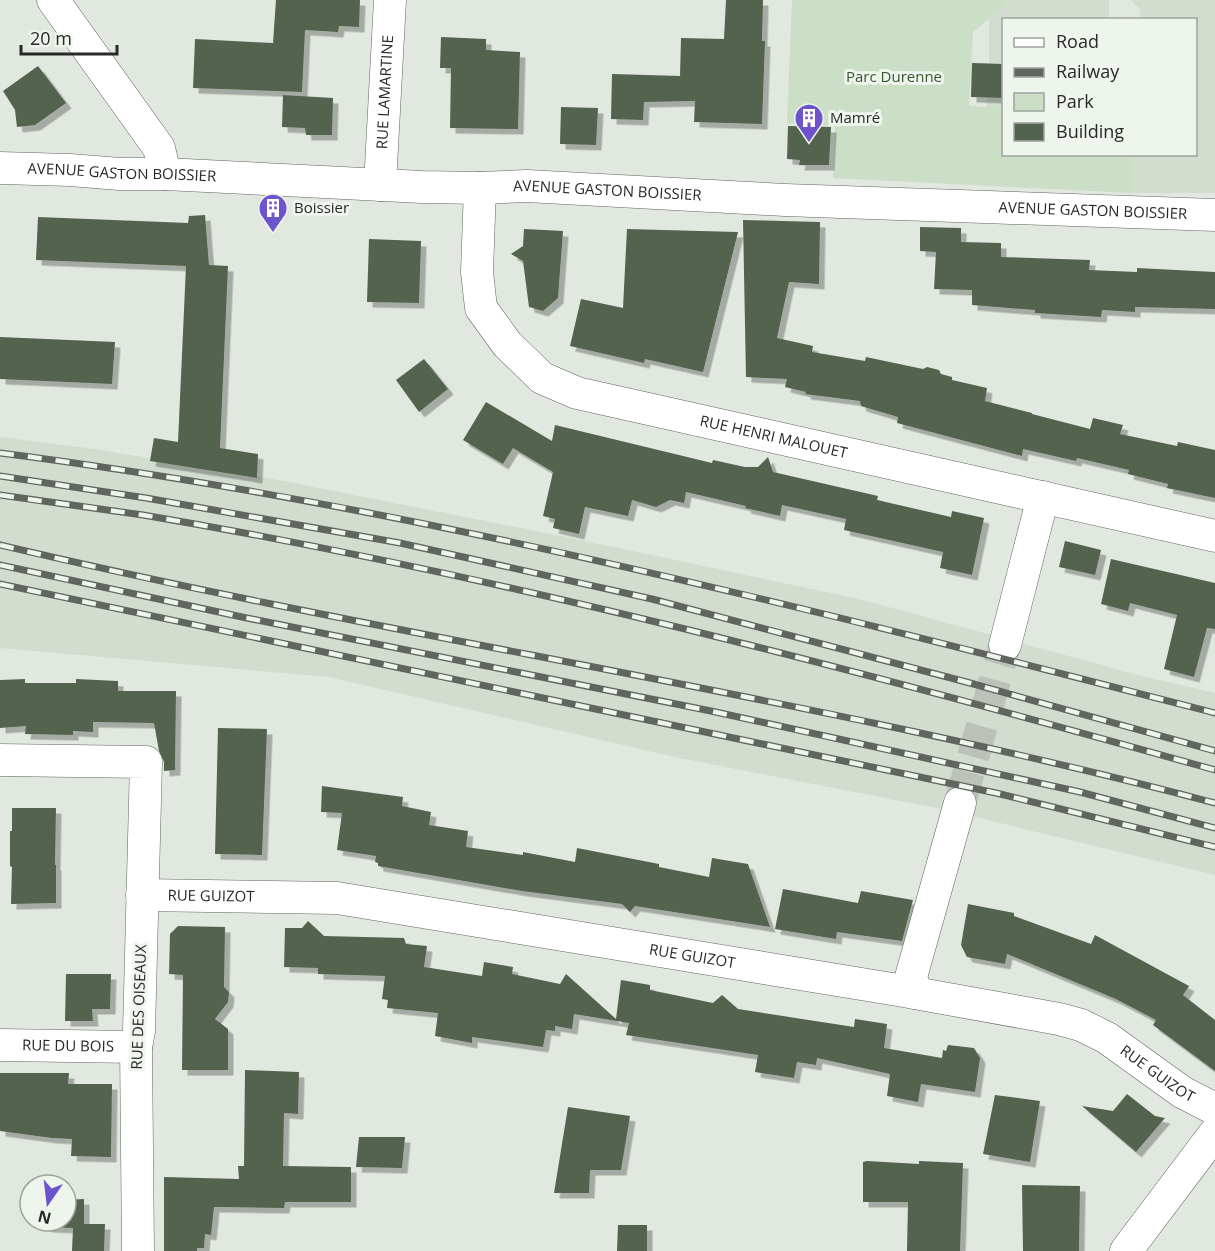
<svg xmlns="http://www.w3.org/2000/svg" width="1215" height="1251" font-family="'Open Sans',sans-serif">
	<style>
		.built { fill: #d2ddcf }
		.green { fill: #cbdec6 }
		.building { fill: #52644d; filter: url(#shadow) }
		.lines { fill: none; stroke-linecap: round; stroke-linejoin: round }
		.minor-tunnel { stroke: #bcc2ba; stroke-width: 32; stroke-dasharray: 32 16; stroke-linecap: butt }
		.minor-casing { stroke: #60665e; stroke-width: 33 }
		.minor { stroke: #fff; stroke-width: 32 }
		.rail-casing { stroke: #616560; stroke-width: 7 }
		.rail { stroke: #eef5ec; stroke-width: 4.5; stroke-dasharray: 14; stroke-linecap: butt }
		.labels { text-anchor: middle; stroke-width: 6; stroke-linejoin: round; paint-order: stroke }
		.park-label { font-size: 15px; fill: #37562f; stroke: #eef5ec }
		.street-label { font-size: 15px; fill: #282a27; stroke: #eef5ec }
		.poi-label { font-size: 15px; fill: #282a27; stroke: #eef5ec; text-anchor: start }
	</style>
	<defs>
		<filter id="shadow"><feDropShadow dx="5.5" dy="5.5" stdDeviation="0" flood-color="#0004"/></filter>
	</defs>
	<rect width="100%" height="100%" fill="#e1e8df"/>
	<g class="built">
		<polygon points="1007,0 1109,0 1109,19 1004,20 1003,108 987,107 987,97 971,97 972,63 989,63 989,19 1006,5"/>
		<polygon points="1131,0 1215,0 1215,193 1133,193 1134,155 1196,154 1196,20 1140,19 1140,9"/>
		<polygon points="0,437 95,449 279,480 581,540 859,599 1138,675 1215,693 1215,875 942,809 679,758 329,677 0,648"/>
	</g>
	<polygon class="green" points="792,0 1007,0 1006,5 973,32 969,106 1003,108 1004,154 1134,155 1133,193 833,178 835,126 787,123"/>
	<g class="building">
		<polygon points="276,0 360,0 359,27 339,26 338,32 305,30 302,92 193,88 195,39 273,43"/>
		<polygon points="726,0 763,0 762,41 765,41 762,124 694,122 695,101 644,102 643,120 611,119 612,74 680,76 681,38 724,39"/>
		<polygon points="441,37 486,39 486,50 520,52 518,129 450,128 451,68 440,68"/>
		<polygon points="972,63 1004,64 1004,98 971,97"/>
		<polygon points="38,66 66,103 35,125 17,127 15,110 3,91"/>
		<polygon points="283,95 333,98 332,135 306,135 305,128 282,127"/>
		<polygon points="561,107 598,108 596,145 560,144"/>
		<polygon points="788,126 831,127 829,165 799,165 800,160 787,159"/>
		<polygon points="205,215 209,265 228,266 220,448 258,454 257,478 150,461 154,438 178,442 186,266 36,260 38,217 188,223 189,216"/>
		<polygon points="743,220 820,222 819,284 789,282 777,338 813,346 812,352 865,361 866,357 923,369 927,367 939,370 941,374 952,377 952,380 987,388 985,401 1032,413 1032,414 1090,429 1093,418 1123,425 1120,434 1177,446 1178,442 1215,450 1215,498 1167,488 1168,484 1128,474 1129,470 1077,458 1076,461 1023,449 1022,456 897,423 898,417 861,406 860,401 805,394 806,392 785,387 787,379 746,377"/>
		<polygon points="920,227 961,228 961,242 1001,243 1001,257 1090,260 1089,270 1137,272 1137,268 1215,272 1215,309 1135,307 1135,312 1102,310 1101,317 1035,313 1035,310 972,305 972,290 934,289 936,252 920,251"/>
		<polygon points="524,229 563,231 558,298 543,311 529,307 523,261 511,254 523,246"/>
		<polygon points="627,229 738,232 703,372 645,359 644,363 570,346 581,299 623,308"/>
		<polygon points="369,239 421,241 419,303 367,302"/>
		<polygon points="0,337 115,342 112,384 0,379"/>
		<polygon points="424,359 448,389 419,412 396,380"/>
		<polygon points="486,402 552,441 555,425 712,463 713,460 745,467 758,467 768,457 773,472 878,496 877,500 951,517 952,511 984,518 972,575 940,568 943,552 844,530 846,519 782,505 780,516 745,508 746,506 686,492 684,503 670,500 656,507 632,500 628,516 585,507 579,534 553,528 555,519 543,516 553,472 513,448 503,464 463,440"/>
		<polygon points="1065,541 1101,550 1095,575 1059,567"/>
		<polygon points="1111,559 1215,583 1215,629 1207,628 1194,677 1164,669 1177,615 1130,603 1128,611 1101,604"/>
		<polygon points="25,679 25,683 76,683 76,679 118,681 118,691 176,691 175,770 164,771 164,762 159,751 154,723 93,722 93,732 73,731 73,735 25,734 26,726 0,728 0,680"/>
		<polygon points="218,728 267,729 262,855 215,854"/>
		<polygon points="322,786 403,797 402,806 431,812 429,825 468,831 466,847 523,855 523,852 575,862 577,848 659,864 659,867 709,877 712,858 748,864 770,927 635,906 630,912 622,904 522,891 378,866 378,863 375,862 376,856 337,850 342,813 321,812"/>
		<polygon points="12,808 56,808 55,865 56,865 56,903 11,904 12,867 10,866 10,831 12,831"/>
		<polygon points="783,889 858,903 861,891 913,900 902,941 837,932 836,939 775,929"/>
		<polygon points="968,904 1014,913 1014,916 1091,944 1095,935 1189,986 1183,995 1215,1020 1215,1071 1153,1025 1156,1020 1116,999 1007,954 1005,964 967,957 961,945"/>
		<polygon points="308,921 324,936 404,938 406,944 427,946 424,967 482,976 484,962 513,967 512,974 560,984 566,974 616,1019 621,980 650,985 650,990 713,1003 722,995 738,1009 854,1027 855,1019 887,1024 884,1048 942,1058 943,1050 946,1051 948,1045 974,1048 980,1058 975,1092 921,1084 918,1102 887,1096 890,1074 817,1058 816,1065 797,1062 794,1078 755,1072 758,1055 626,1035 629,1023 574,1014 572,1029 555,1026 555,1031 546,1030 543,1047 472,1037 472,1043 435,1036 438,1013 387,1008 388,1000 382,999 385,976 318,974 318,968 284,967 285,928 302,928"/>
		<polygon points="178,926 225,927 224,987 229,992 228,1002 215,1019 228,1029 228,1070 182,1070 183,975 169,974 170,934"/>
		<polygon points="66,974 111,974 110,1009 92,1009 93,1021 65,1021"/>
		<polygon points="245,1070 299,1072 298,1114 284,1113 283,1166 351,1167 351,1202 285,1202 284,1208 214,1207 211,1235 205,1234 204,1248 197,1248 197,1251 164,1251 164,1177 239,1179 238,1166 244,1166"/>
		<polygon points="0,1073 69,1073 68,1084 112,1084 111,1157 71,1156 72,1139 52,1138 0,1131"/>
		<polygon points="1127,1094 1155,1116 1165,1118 1136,1152 1082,1106 1113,1111"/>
		<polygon points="995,1095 1040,1101 1030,1162 983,1154"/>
		<polygon points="568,1107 630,1116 621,1170 590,1170 589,1193 554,1193"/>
		<polygon points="359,1137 405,1137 402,1168 356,1167"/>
		<polygon points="867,1161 919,1164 919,1161 963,1163 960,1251 907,1251 908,1202 863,1202 863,1162"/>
		<polygon points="1022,1185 1080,1186 1079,1251 1023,1251"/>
		<polygon points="84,1199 84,1224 105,1224 104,1251 72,1251 73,1228 47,1227 47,1221 66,1221 66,1200"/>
		<polygon points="618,1225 647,1225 647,1251 617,1251"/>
	</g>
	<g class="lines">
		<polyline class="minor-tunnel" points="960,803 1005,645"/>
		<g class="minor-casing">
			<g id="minor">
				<polyline points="53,0 159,148 165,174"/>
				<path id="s1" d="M0,168l70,2 50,4h45l257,13 58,1 47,-2 258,14 430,15"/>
				<path id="s2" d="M380,185l10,-185"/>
				<path id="s3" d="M480,188l-3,84 4,36 26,36 35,34 35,15 638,143"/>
				<polyline points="1005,645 1043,497"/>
				<polyline points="0,760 146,762 139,1031 136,1047 138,1251"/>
				<path id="s4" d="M142,895l195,3 561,92 161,29 22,6 26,13 75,54 33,17"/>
				<polyline points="916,993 911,977 960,803"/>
				<path id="s5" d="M0,1045l136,2"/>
				<polyline points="1126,1251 1215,1133"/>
			</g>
		</g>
		<use href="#minor" class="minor"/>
		<g class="rail-casing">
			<g id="rail">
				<path d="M0,453c411,52 814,157 1215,260"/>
				<polyline points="0,476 146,498 400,543 652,599 970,683 1215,751"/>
				<path d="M0,495c48,7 95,13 143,20 362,61 718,156 1072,255"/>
				<path d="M0,545c403,95 814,152 1215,258"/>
				<polyline points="0,565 242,617 711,711 1080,792 1215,828"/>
				<polyline points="0,584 996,793 1215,847"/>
			</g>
		</g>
		<use href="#rail" class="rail"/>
	</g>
	<defs>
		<g id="building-pin" transform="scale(1.5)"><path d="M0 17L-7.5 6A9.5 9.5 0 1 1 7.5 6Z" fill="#6d54cd" stroke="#eef5ec"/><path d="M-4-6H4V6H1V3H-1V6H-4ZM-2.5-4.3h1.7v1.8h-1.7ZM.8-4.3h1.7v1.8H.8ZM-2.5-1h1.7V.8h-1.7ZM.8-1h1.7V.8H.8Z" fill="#fff"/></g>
	</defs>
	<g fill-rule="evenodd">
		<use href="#building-pin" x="809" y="118"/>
		<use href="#building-pin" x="273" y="208"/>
	</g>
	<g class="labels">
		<g class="park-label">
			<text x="894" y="82">Parc Durenne</text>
		</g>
		<g class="street-label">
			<text dy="5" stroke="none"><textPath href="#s2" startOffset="93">RUE LAMARTINE</textPath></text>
			<text dy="5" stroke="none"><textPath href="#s1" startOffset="122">AVENUE GASTON BOISSIER</textPath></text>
			<text dy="5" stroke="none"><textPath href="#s1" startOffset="608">AVENUE GASTON BOISSIER</textPath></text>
			<text dy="5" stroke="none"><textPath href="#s1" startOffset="1094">AVENUE GASTON BOISSIER</textPath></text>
			<text dy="5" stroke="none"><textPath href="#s3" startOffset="453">RUE HENRI MALOUET</textPath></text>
			<text dy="5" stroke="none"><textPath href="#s4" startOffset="69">RUE GUIZOT</textPath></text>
			<text dy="5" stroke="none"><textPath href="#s4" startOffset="555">RUE GUIZOT</textPath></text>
			<text transform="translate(139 1007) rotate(-88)" y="5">RUE DES OISEAUX</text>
			<text dy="5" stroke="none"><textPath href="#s5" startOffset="68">RUE DU BOIS</textPath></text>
			<text dy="5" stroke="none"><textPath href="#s4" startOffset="1041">RUE GUIZOT</textPath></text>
		</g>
		<g class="poi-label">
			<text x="830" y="123">Mamré</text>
			<text x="294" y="213">Boissier</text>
		</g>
	</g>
	<rect x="1002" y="18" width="195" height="138" fill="#eef5ec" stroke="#9fa49d" stroke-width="1.5"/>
	<rect x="1014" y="38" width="30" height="9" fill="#ffffff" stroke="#9fa49d" stroke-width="1.5"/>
	<text x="1056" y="48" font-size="18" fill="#282a27">Road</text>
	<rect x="1014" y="68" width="30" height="9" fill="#616560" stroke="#9fa49d" stroke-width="1.5"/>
	<text x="1056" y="78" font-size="18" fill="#282a27">Railway</text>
	<rect x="1014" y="93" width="30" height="18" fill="#cbdec6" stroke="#9fa49d" stroke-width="1.5"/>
	<text x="1056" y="108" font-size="18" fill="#282a27">Park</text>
	<rect x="1014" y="123" width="30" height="18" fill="#52644d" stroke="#9fa49d" stroke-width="1.5"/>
	<text x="1056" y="138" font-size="18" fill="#282a27">Building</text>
	<g transform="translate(48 1203) rotate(194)"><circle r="28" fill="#eef5ec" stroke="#9fa49d" stroke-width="1.5"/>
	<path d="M0-4.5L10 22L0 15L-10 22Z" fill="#6d54cd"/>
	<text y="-9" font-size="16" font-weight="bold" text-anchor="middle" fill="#282a27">N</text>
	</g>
	<path d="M21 45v9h96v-9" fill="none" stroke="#282a27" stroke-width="3"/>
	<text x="30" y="45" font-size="18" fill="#282a27" stroke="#eef5ec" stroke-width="4.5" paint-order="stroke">20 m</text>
</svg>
